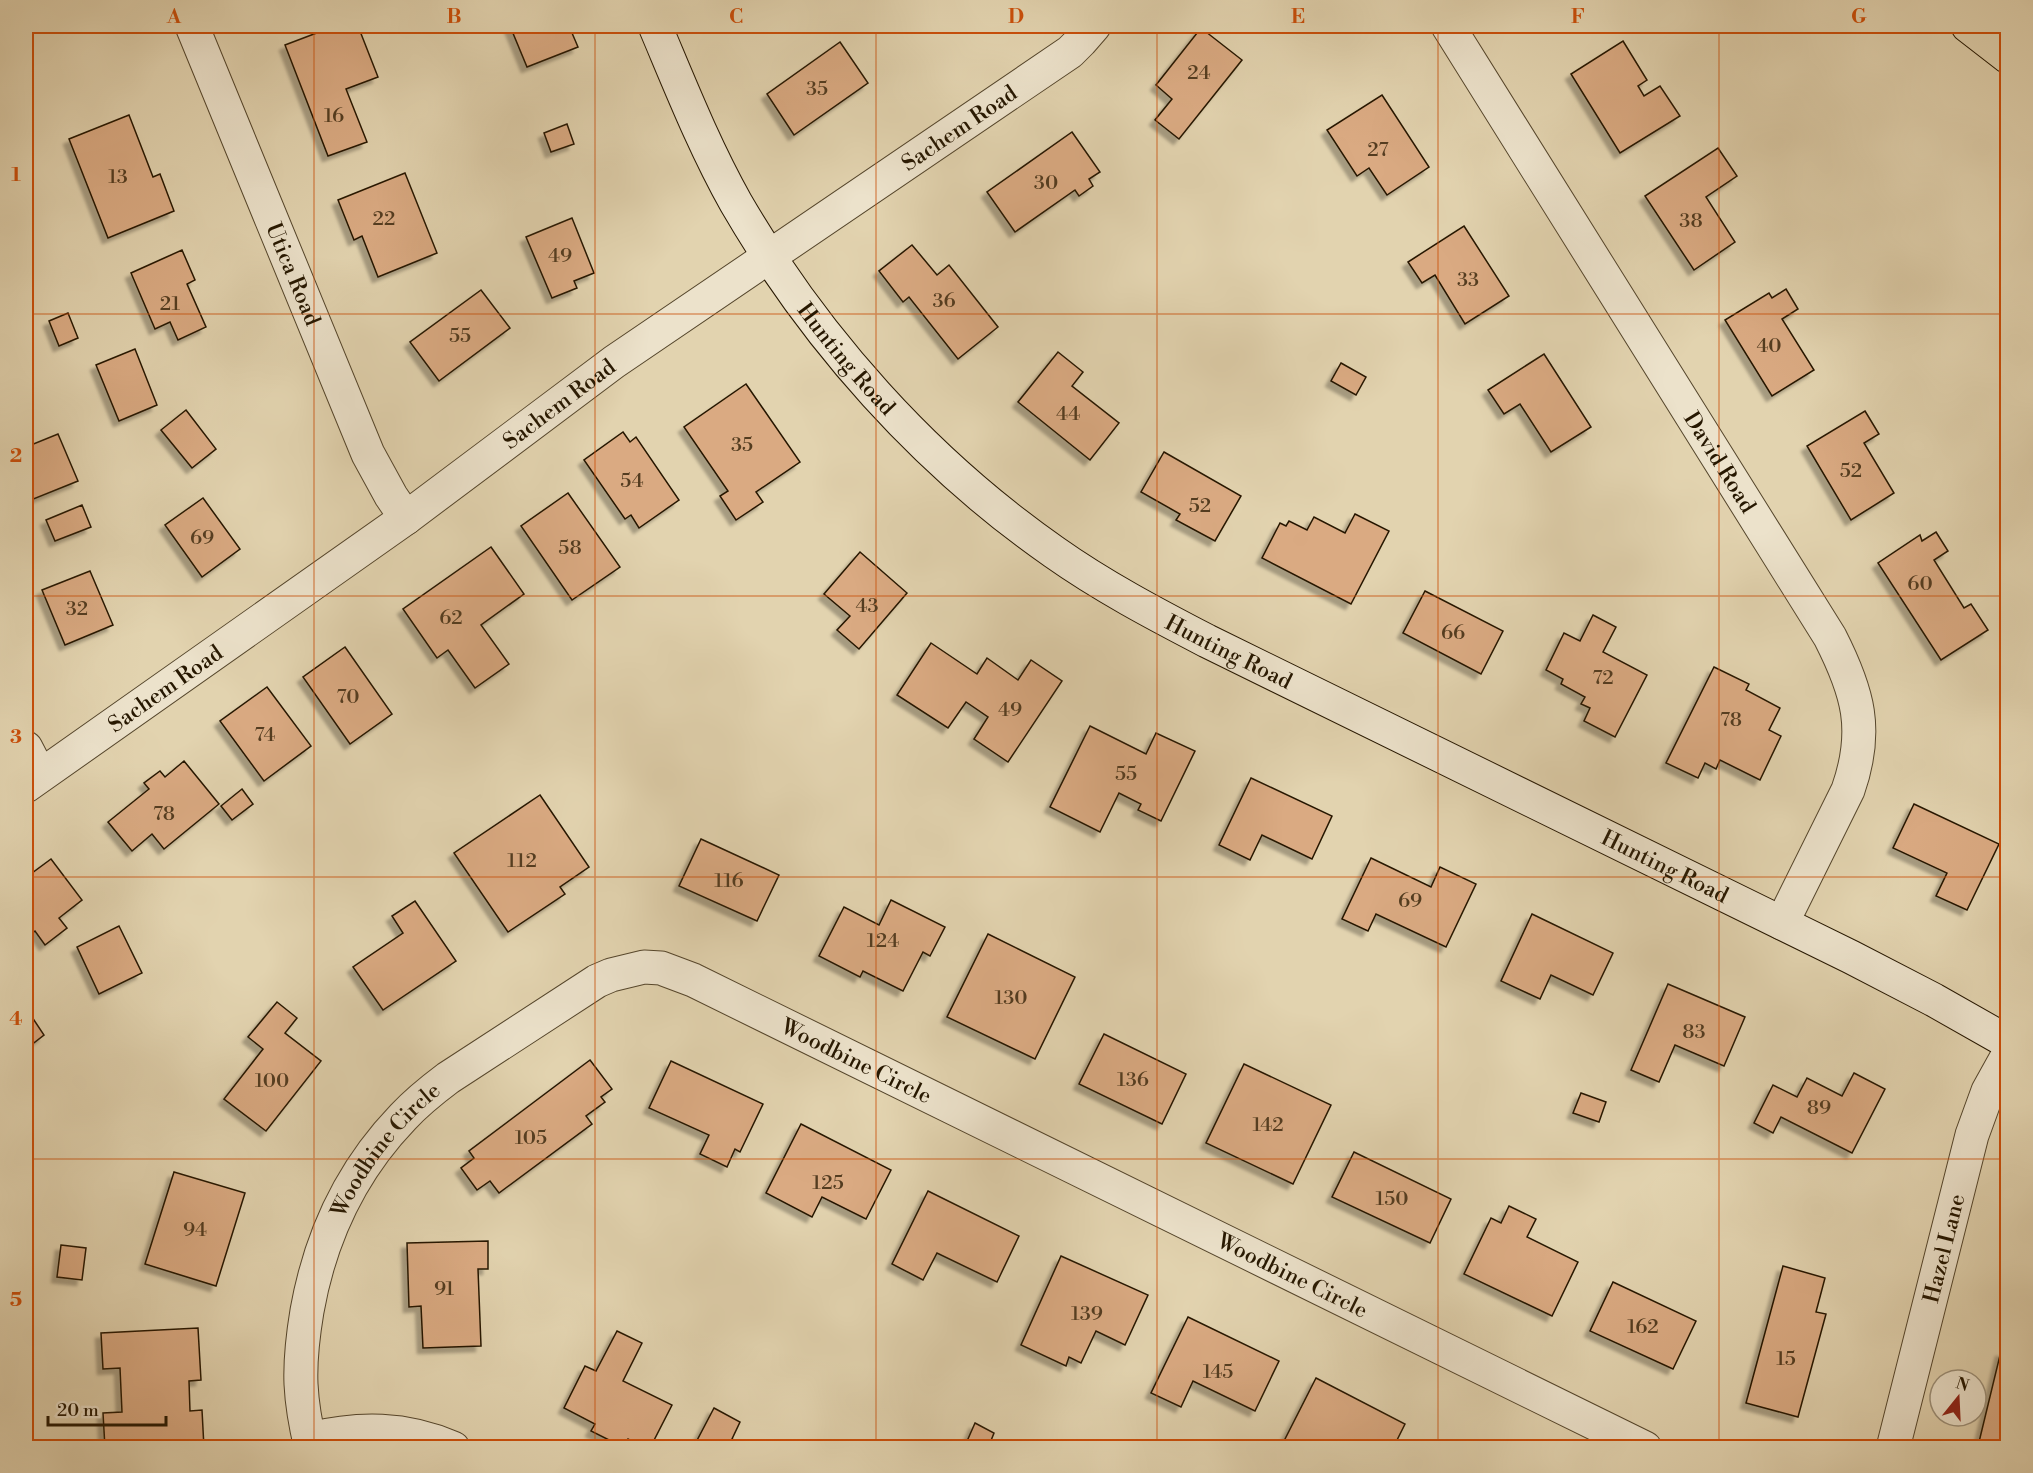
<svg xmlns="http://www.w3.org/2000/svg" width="2033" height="1473" font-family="'Libre Bodoni',serif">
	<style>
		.building { fill: #daaa82; stroke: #261700; stroke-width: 1.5; filter: url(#shadow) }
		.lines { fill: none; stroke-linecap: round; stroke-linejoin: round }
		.street-casing { stroke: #55462c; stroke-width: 35 }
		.secondary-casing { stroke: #261700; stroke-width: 35 }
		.highway-casing { stroke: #261700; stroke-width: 35 }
		.street { stroke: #ece2cb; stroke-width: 33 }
		.secondary { stroke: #ece2cb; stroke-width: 33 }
		.highway { stroke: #e2d3af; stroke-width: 33 }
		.grid { fill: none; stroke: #cb4f0a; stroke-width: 1.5; stroke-opacity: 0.55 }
		.labels { text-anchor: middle; stroke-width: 6; stroke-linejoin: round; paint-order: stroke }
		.number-label { font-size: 20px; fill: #533c20 }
		.street-label { font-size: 22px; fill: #261700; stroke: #ece2cb }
		.neatline { fill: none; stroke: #cb4f0a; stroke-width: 2 }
		.grid-label { font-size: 20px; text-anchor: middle; font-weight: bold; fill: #cb4f0a }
	</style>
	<defs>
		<filter id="shadow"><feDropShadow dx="-5.5" dy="5.5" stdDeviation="1.5" flood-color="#0004"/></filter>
	</defs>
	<rect width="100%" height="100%" fill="#e2d3af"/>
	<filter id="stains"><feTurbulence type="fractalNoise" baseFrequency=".00333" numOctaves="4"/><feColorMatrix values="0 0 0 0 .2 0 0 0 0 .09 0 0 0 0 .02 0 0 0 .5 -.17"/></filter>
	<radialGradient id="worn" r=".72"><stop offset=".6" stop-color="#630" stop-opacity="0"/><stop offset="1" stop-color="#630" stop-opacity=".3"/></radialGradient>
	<g class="building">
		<polygon points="335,26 358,26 378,77 346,89 367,142 328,156 285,45"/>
		<polygon points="510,26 569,26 578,47 527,67"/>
		<polygon points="1201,28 1242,60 1179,139 1155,120 1172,99 1156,85"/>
		<polygon points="1623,41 1647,80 1638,86 1644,96 1660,86 1680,116 1620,153 1571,74"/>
		<polygon points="840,42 868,83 794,135 767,94"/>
		<polygon points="1382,95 1429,167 1387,195 1369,168 1357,176 1327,130"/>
		<polygon points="129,115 153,177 160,174 174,211 108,238 69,139"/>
		<polygon points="567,124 574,144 551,152 544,133"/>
		<polygon points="1072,132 1100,172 1089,179 1093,186 1079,196 1075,190 1015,232 987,192"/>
		<polygon points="1718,148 1737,176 1706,197 1735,242 1694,270 1645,196"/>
		<polygon points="405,173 437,253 378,277 362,236 354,240 338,200"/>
		<polygon points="572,218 594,273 574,281 577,288 552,298 526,237"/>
		<polygon points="1464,226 1509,296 1465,324 1435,275 1422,283 1408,262"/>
		<polygon points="912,245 937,275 949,265 998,327 958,359 909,297 903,302 879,271"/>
		<polygon points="182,250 195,280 187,284 206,327 178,340 170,322 155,329 131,273"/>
		<polygon points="1786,289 1798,309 1782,319 1814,370 1772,396 1725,320 1769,293 1772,298"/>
		<polygon points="481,290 510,328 439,381 410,342"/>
		<polygon points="68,313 78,338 59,346 49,321"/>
		<polygon points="135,349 157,405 119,421 96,365"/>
		<polygon points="1058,352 1083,372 1072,386 1119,423 1090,460 1018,402"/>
		<polygon points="1544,354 1591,427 1551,452 1520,404 1504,414 1488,390"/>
		<polygon points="1341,363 1366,377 1356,395 1331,381"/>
		<polygon points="746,384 800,462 756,492 763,502 736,520 720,496 728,491 684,427"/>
		<polygon points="186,410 216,449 192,468 161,430"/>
		<polygon points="1865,411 1879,434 1864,443 1894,493 1851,520 1807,446"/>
		<polygon points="623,432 630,442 636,437 679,500 639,528 631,515 625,519 584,460"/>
		<polygon points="58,434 78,481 26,502 26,447"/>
		<polygon points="1164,452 1241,496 1215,541 1176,520 1180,514 1141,492"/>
		<polygon points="568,493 620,567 572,600 521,526"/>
		<polygon points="203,498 240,549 202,577 165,525"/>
		<polygon points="82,505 91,527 55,541 46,520"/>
		<polygon points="1355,514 1389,531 1351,604 1262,558 1280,523 1286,526 1289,521 1307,530 1314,517 1345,533"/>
		<polygon points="1936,532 1948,551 1934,560 1964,608 1971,604 1988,630 1941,660 1878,563 1920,535 1922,541"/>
		<polygon points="491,547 524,594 481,625 509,664 475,688 448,650 437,658 403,609"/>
		<polygon points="860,552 907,593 859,649 837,630 850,616 824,594"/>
		<polygon points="90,571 113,625 65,645 42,590"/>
		<polygon points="1425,591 1503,631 1481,674 1403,633"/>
		<polygon points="1593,615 1616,627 1603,652 1647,675 1615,737 1584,721 1590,708 1581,704 1585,697 1561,684 1563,679 1546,670 1564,633 1580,641"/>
		<polygon points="931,643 977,674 987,658 1018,680 1031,660 1062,681 1008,762 974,739 988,717 966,702 948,728 897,695"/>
		<polygon points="345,647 392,714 350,744 303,677"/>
		<polygon points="1714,667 1749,684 1746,690 1780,708 1769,730 1781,736 1760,780 1720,760 1716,769 1705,763 1698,778 1666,763"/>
		<polygon points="267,687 311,746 264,781 220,721"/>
		<polygon points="1090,726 1146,754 1156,733 1195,751 1161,821 1138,810 1141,804 1119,793 1100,832 1050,807"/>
		<polygon points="184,761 219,804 164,849 152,834 132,851 108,822 149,789 144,783 160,771 165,777"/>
		<polygon points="1251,778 1332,816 1312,859 1262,835 1250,860 1219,845"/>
		<polygon points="242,789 253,804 232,820 221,806"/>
		<polygon points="540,795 589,867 560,887 565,894 508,932 454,853"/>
		<polygon points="1914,804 1999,844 1967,910 1936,896 1947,873 1893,848"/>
		<polygon points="701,839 779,875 757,921 679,886"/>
		<polygon points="1371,858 1431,887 1440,867 1476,884 1446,947 1376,914 1368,931 1342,919"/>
		<polygon points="51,859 82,900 59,918 67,928 45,945 35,931 27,937 26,935 26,867 32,873"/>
		<polygon points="891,900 945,927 930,956 923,952 903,991 863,971 860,977 819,956 844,907 879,925"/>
		<polygon points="415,901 456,961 383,1010 353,967 403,933 392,916"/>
		<polygon points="1532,914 1613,953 1593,995 1551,975 1540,999 1501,981"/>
		<polygon points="119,926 142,973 99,994 77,947"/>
		<polygon points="988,934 1075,977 1035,1059 947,1017"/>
		<polygon points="1668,984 1745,1017 1724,1066 1675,1045 1659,1082 1631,1070"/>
		<polygon points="277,1002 297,1018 285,1033 321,1061 266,1131 224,1099 263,1049 248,1037"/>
		<polygon points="26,1008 44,1035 26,1049"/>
		<polygon points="1104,1034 1186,1074 1162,1124 1079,1084"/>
		<polygon points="590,1060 612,1089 601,1097 605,1102 586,1116 592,1124 499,1193 490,1181 477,1190 461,1168 474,1158 469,1151"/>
		<polygon points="671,1061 763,1104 740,1152 735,1149 727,1167 700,1154 709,1135 649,1108"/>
		<polygon points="1244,1064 1331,1105 1293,1184 1206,1143"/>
		<polygon points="1854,1073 1885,1089 1852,1153 1781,1117 1773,1133 1754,1123 1773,1085 1797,1097 1807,1078 1842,1096"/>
		<polygon points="1581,1093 1606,1102 1599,1122 1573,1113"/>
		<polygon points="801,1124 891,1170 866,1219 822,1197 812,1217 766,1193"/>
		<polygon points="1354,1152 1451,1199 1430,1243 1332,1197"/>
		<polygon points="174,1172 245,1193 216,1286 145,1264"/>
		<polygon points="928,1191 1019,1236 997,1282 937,1253 923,1280 892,1264"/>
		<polygon points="1509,1206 1536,1219 1527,1237 1578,1262 1552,1316 1464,1274 1491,1218 1501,1223"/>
		<polygon points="488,1241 488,1269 478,1269 481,1346 423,1348 421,1306 409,1307 407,1243"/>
		<polygon points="61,1245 86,1248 82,1280 57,1277"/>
		<polygon points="1061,1256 1148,1295 1125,1345 1096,1331 1081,1363 1069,1357 1066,1366 1021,1345"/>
		<polygon points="1783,1266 1825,1278 1816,1312 1826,1314 1798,1417 1746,1403"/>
		<polygon points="1613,1282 1696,1321 1673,1369 1590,1331"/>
		<polygon points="1188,1317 1279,1361 1255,1411 1193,1381 1181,1407 1151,1393"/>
		<polygon points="198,1328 201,1380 189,1381 190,1411 202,1410 204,1448 105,1448 103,1413 122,1412 120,1368 103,1369 101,1333"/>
		<polygon points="617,1331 642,1343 623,1381 672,1405 650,1448 644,1448 628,1439 623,1447 591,1431 595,1424 564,1408 585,1366 596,1371"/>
		<polygon points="2001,1351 2008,1352 2008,1448 1979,1442"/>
		<polygon points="1316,1378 1405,1424 1393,1448 1291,1448 1283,1443"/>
		<polygon points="714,1408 740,1422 732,1439 748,1448 693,1448"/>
		<polygon points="975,1423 994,1433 988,1448 964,1448"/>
	</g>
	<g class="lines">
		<g class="street-casing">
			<g id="street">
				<path id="s1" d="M192,26l176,428 23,42 15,22"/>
				<path id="s2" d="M1448,26l382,611c28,55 39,93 18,153l-66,133"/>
				<polyline points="26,748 40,775"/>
				<path id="s3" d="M26,786l380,-268 208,-156 456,-310 11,-11 13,-15"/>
				<path d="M309,1439c50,-12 96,-12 144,9"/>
				<path id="s4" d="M311,1448c-5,-21 -9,-42 -10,-64 -1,-24 2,-49 6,-73 13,-73 44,-140 96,-194 13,-14 29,-27 45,-39l149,-97 14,-6 33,-8 17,1 32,12 952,468"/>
				<path id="s5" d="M1893,1448l79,-313 16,-44 20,-36"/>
			</g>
		</g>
		<g class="secondary-casing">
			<g id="secondary">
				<path id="s6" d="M655,26c25,59 49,120 81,177 79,136 189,259 318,349 48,34 101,62 153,89l644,316 83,43 74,42"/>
			</g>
		</g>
		<g class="highway-casing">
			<polyline id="highway" points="1968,26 2008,57"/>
		</g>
		<use href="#street" class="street"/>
		<use href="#secondary" class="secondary"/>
		<use href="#highway" class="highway"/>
	</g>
	<path class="grid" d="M314,26v1422M595,26v1422M876,26v1422M1157,26v1422M1438,26v1422M1719,26v1422M26,314h1982M26,596h1982M26,877h1982M26,1159h1982"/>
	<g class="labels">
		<g class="number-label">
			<text x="1199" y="79">24</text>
			<text x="817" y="95">35</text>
			<text x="334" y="122">16</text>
			<text x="1378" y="156">27</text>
			<text x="118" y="183">13</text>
			<text x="1046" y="189">30</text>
			<text x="384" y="225">22</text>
			<text x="1691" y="227">38</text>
			<text x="560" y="262">49</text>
			<text x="1468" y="286">33</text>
			<text x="944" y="307">36</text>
			<text x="170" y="310">21</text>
			<text x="460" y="342">55</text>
			<text x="1769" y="352">40</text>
			<text x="1068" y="420">44</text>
			<text x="742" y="451">35</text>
			<text x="1851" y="477">52</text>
			<text x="632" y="487">54</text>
			<text x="1200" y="512">52</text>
			<text x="202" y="544">69</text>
			<text x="570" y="554">58</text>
			<text x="1920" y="590">60</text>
			<text x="867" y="612">43</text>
			<text x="77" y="615">32</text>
			<text x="451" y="624">62</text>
			<text x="1453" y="639">66</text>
			<text x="1603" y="684">72</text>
			<text x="348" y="703">70</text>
			<text x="1010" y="716">49</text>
			<text x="1731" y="726">78</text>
			<text x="265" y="741">74</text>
			<text x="1126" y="780">55</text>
			<text x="164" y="820">78</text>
			<text x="522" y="867">112</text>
			<text x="729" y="887">116</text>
			<text x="1410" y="907">69</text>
			<text x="883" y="947">124</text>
			<text x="1011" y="1004">130</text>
			<text x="1694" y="1038">83</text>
			<text x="1133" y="1086">136</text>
			<text x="272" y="1087">100</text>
			<text x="1819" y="1114">89</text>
			<text x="1268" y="1131">142</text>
			<text x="531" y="1144">105</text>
			<text x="828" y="1189">125</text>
			<text x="1392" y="1205">150</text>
			<text x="195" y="1236">94</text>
			<text x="444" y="1295">91</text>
			<text x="1087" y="1320">139</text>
			<text x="1643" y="1333">162</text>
			<text x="1786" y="1365">15</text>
			<text x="1218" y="1378">145</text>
		</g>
		<g class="street-label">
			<text dy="8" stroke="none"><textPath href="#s3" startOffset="1142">Sachem Road</textPath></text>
			<text dy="8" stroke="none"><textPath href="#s1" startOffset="268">Utica Road</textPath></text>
			<text dy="8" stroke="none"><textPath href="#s6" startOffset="386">Hunting Road</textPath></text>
			<text dy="8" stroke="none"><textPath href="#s3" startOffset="656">Sachem Road</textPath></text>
			<text dy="8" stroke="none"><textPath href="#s2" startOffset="514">David Road</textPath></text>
			<text dy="8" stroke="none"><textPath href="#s6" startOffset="872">Hunting Road</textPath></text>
			<text dy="8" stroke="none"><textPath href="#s3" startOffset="170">Sachem Road</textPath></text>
			<text dy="8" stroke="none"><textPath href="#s6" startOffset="1358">Hunting Road</textPath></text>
			<text dy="8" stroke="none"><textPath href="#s4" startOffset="878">Woodbine Circle</textPath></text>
			<text dy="8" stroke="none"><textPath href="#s4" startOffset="321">Woodbine Circle</textPath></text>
			<text dy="8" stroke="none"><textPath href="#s5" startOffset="206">Hazel Lane</textPath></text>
			<text dy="8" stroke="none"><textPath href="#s4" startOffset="1364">Woodbine Circle</textPath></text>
		</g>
	</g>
	<rect width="2033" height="1473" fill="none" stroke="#e2d3af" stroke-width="66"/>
	<g transform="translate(1958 1398) rotate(18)"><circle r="28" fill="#ece2cb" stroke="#9d917a" stroke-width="1.5"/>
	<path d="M0-4.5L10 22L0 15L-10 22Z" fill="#8f2418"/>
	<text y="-9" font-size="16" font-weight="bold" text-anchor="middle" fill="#261700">N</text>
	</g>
	<path d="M48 1416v9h118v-9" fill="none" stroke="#261700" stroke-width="3"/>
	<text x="57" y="1416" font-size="18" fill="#261700" stroke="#ece2cb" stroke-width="4.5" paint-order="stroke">20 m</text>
	<rect x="33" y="33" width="1967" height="1407" class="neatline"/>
	<g class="grid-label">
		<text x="174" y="23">A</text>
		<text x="454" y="23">B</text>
		<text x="736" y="23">C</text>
		<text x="1016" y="23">D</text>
		<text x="1298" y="23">E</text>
		<text x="1578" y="23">F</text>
		<text x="1859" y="23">G</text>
		<text x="16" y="181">1</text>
		<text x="16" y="462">2</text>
		<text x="16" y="743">3</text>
		<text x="16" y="1025">4</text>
		<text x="16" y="1306">5</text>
	</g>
	<rect width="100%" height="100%" filter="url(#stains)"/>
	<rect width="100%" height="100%" fill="url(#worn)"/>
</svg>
